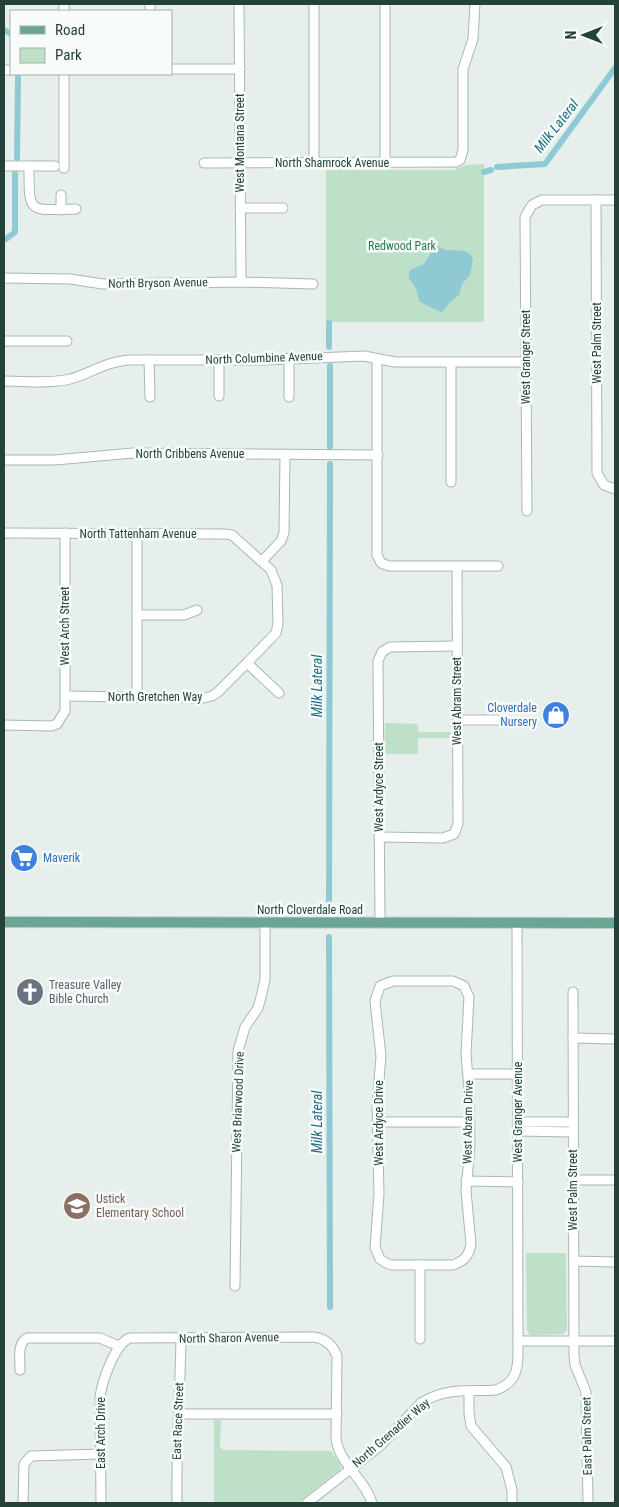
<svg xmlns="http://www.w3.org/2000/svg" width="619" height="1507" font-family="'Roboto Condensed',sans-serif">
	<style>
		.green { fill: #bfe0c8 }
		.water { fill: #8ec9d4 }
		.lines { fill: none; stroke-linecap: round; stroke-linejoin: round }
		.canal { stroke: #8ec9d4; stroke-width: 6 }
		.minor-casing { stroke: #a8b8b2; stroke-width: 11 }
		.major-casing { stroke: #c2cac8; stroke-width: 12 }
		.minor { stroke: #fff; stroke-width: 9 }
		.major { stroke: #6aa596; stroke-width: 10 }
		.labels { text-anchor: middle; stroke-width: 5; stroke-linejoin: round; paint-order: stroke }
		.street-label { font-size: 12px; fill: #24423a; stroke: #f7fbf9 }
		.park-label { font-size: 12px; fill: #2d7a4b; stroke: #f7fbf9 }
		.shop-label { font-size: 12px; fill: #366cbe; stroke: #f7fbf9; text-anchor: end }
		.worship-label { font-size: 12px; fill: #5b616d; stroke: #f7fbf9; text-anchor: start }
		.education-label { font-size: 12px; fill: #785e54; stroke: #f7fbf9; text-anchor: start }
		.water-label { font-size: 14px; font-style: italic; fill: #1c6f80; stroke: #f7fbf9 }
	</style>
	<rect width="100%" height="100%" fill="#e6efeb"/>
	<g class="green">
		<polygon points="484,164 484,322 326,322 326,170 453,170 466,165"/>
		<polygon points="385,723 418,724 418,732 451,732 451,738 418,738 418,754 384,754"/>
		<polygon points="526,1253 566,1253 567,1330 563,1334 530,1335 527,1330"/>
		<polygon points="214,1420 221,1420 220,1447 223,1450 331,1451 341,1465 340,1470 298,1503 214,1503"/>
	</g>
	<path class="water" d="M435,246l11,4 19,1 5,3 3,6 -3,15 -8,9 -3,11 -9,7 -8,10c-2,0 -20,-9 -23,-11 -1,-4 -2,-9 -3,-12 -4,-8 -10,-10 -6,-19l14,-6z"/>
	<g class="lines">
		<g class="canal">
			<polyline points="4,30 11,34"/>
			<polyline points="17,158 18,77"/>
			<polyline points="497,167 545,164 615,68"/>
			<polyline points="484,172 491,170"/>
			<polyline points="4,239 6,239 15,232 15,174"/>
			<polyline points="329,323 329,347"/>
			<polyline points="330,366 330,447"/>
			<polyline points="329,909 330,464"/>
			<polyline points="329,937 330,1307"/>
		</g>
		<g class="minor-casing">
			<g id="minor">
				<polyline points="64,4 64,11"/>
				<polyline points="150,4 150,11"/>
				<polyline points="239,4 241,282"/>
				<polyline points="385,4 385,163"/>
				<polyline points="171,69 240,69"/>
				<polyline points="4,70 11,70"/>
				<polyline points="64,74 64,168"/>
				<polyline points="204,163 456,162 460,160 463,150 463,69 473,39 475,4"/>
				<polyline points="314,163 314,4"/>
				<polyline points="4,166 55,166"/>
				<path d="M29,166c0,49 -1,44 47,43"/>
				<polyline points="61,195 61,210"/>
				<polyline points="596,200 597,473 604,485 615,489"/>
				<polyline points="240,208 283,208"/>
				<polyline points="4,278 70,279 103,284 241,282 313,284"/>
				<polyline points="4,341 67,341"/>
				<polyline points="289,358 289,397"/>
				<polyline points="149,360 150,397"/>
				<polyline points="219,360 219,396"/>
				<polyline points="377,360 377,555 381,563 389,566 498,566"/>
				<polyline points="451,362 451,482"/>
				<path d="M4,381c21,0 45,3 66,-2 22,-6 34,-17 59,-19h137l98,-4 31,6h131"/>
				<polyline points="4,460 55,460 133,453 378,455"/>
				<polyline points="527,511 525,217 532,205 542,200 615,200"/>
				<polyline points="4,533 224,534 232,535 271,570 277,585 278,624 276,633 247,663"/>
				<polyline points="137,534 137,697"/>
				<polyline points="262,561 281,541 284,533 285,455"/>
				<polyline points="137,615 184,615 197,610"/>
				<polyline points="65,696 204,698 212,696 218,692 247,663 279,693"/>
				<polyline points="458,720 497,720"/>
				<polyline points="4,725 51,726 57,724 65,711 65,533"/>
				<polyline points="379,837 443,838 454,834 458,824 457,567"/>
				<polyline points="380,923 378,661 382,652 390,647 457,646"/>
				<path d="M393,981h60l11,5 5,11 -3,57 3,36 1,55 -4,46 5,53c-2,12 -7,17 -18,21h-62l-5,-2 -6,-4 -5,-12 4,-53 -2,-90 4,-48 -6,-55 5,-15z"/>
				<polyline points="573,992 574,1355 575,1365 586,1392 588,1503"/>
				<polyline points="573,1038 615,1039"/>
				<polyline points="468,1074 517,1074"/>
				<polyline points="377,1122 470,1122"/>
				<polyline points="518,1122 573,1122"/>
				<polyline points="518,1131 573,1132"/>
				<polyline points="573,1180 615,1180"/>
				<polyline points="466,1181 518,1182"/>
				<polyline points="574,1261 615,1262"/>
				<polyline points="420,1265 420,1339"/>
				<polyline points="235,1286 238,1051 245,1027 258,1008 262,993 265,980 265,922"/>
				<polyline points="518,1341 615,1341"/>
				<path d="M20,1370c0,-10 -3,-27 7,-32h73l19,8"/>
				<polyline points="469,1391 469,1413 471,1426 506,1467 512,1490 512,1503"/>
				<polyline points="180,1414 337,1414"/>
				<polyline points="23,1503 24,1464 31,1456 101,1454"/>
				<path d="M101,1503l-1,-106c2,-15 15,-54 30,-59l184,-1c12,2 19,8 23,19l-1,83c4,26 29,40 36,64"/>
				<path d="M177,1503c-1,-55 3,-109 4,-164"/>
				<path d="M307,1503l73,-57 41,-43c25,-16 47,-11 75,-13 19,-7 22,-19 22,-37l-1,-430"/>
			</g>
		</g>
		<g class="major-casing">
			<polyline id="major" points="4,922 615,923"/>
		</g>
		<use href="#minor" class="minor"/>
		<use href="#major" class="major"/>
	</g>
	<defs>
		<g id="shop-disc" transform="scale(1.4375)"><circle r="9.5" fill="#3f7fe0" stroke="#f7fbf9"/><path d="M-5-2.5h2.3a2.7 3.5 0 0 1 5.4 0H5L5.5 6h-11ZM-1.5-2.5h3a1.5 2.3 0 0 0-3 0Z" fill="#fff"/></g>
		<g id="supermarket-disc" transform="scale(1.4375)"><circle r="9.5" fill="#3f7fe0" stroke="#f7fbf9"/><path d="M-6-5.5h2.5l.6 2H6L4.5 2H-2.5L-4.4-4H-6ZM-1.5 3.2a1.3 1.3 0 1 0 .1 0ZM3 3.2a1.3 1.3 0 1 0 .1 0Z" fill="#fff"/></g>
		<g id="church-disc" transform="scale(1.4375)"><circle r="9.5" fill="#6b7280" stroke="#f7fbf9"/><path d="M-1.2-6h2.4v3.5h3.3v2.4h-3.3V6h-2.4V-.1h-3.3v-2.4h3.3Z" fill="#fff"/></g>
		<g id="school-disc" transform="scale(1.4375)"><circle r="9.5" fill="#8d6e63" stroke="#f7fbf9"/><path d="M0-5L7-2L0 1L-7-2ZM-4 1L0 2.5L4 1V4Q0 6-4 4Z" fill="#fff"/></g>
	</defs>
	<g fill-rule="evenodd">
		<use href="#shop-disc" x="556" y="715"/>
		<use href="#supermarket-disc" x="24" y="858"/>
		<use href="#church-disc" x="30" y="992"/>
		<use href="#school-disc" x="77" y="1206"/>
	</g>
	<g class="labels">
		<g class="street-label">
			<text transform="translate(240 143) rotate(-90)" y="4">West Montana Street</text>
			<text x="332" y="167">North Shamrock Avenue</text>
			<text transform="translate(158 283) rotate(-1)" y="4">North Bryson Avenue</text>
			<text transform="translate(597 343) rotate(-90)" y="4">West Palm Street</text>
			<text transform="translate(526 357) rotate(-90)" y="4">West Granger Street</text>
			<text transform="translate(264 358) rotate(-2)" y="4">North Columbine Avenue</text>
			<text x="190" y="458">North Cribbens Avenue</text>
			<text x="138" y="538">North Tattenham Avenue</text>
			<text transform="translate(65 626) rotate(-90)" y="4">West Arch Street</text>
			<text x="155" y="701">North Gretchen Way</text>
			<text transform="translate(457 701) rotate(-90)" y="4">West Abram Street</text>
			<text transform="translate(379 787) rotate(-90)" y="4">West Ardyce Street</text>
			<text x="310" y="914">North Cloverdale Road</text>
			<text transform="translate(238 1102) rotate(-88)" y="4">West Briarwood Drive</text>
			<text transform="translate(518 1112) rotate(-90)" y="4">West Granger Avenue</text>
			<text transform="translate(468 1122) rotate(-89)" y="4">West Abram Drive</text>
			<text transform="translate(379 1123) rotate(-90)" y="4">West Ardyce Drive</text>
			<text transform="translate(573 1190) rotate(-90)" y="4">West Palm Street</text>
			<text transform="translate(229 1338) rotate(-1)" y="4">North Sharon Avenue</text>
			<text transform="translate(178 1421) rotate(-88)" y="4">East Race Street</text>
			<text transform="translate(101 1433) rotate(-90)" y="4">East Arch Drive</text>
			<text transform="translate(391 1433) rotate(-41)" y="4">North Grenadier Way</text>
			<text transform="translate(587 1436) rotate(-91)" y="4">East Palm Street</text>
		</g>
		<g class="park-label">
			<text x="402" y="250">Redwood Park</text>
		</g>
		<g class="shop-label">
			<text x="537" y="712">Cloverdale<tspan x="537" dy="14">Nursery</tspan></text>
			<text x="43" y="862" text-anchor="start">Maverik</text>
		</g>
		<g class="worship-label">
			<text x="49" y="989">Treasure Valley<tspan x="49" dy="14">Bible Church</tspan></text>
		</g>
		<g class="education-label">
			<text x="96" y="1203">Ustick<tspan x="96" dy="14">Elementary School</tspan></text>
		</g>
		<g class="water-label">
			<text transform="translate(556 126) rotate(-52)" y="5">Milk Lateral</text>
			<text transform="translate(317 686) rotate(-90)" y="5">Milk Lateral</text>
			<text transform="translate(317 1122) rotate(-90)" y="5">Milk Lateral</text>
		</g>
	</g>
	<rect width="619" height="1507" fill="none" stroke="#24423a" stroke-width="10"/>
	<rect x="10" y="10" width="162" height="65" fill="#f7fbf9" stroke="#a3b1ad"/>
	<rect x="20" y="26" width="25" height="8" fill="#6aa596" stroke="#a3b1ad"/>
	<text x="55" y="35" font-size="15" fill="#24423a">Road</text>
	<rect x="20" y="48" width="25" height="15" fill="#bfe0c8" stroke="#a3b1ad"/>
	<text x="55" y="60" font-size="15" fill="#24423a">Park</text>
	<g transform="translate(584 35) rotate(270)" stroke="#f7fbf9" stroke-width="4" paint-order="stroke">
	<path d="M0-4L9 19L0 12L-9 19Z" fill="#24423a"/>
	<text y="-8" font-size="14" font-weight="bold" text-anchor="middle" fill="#24423a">N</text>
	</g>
</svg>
